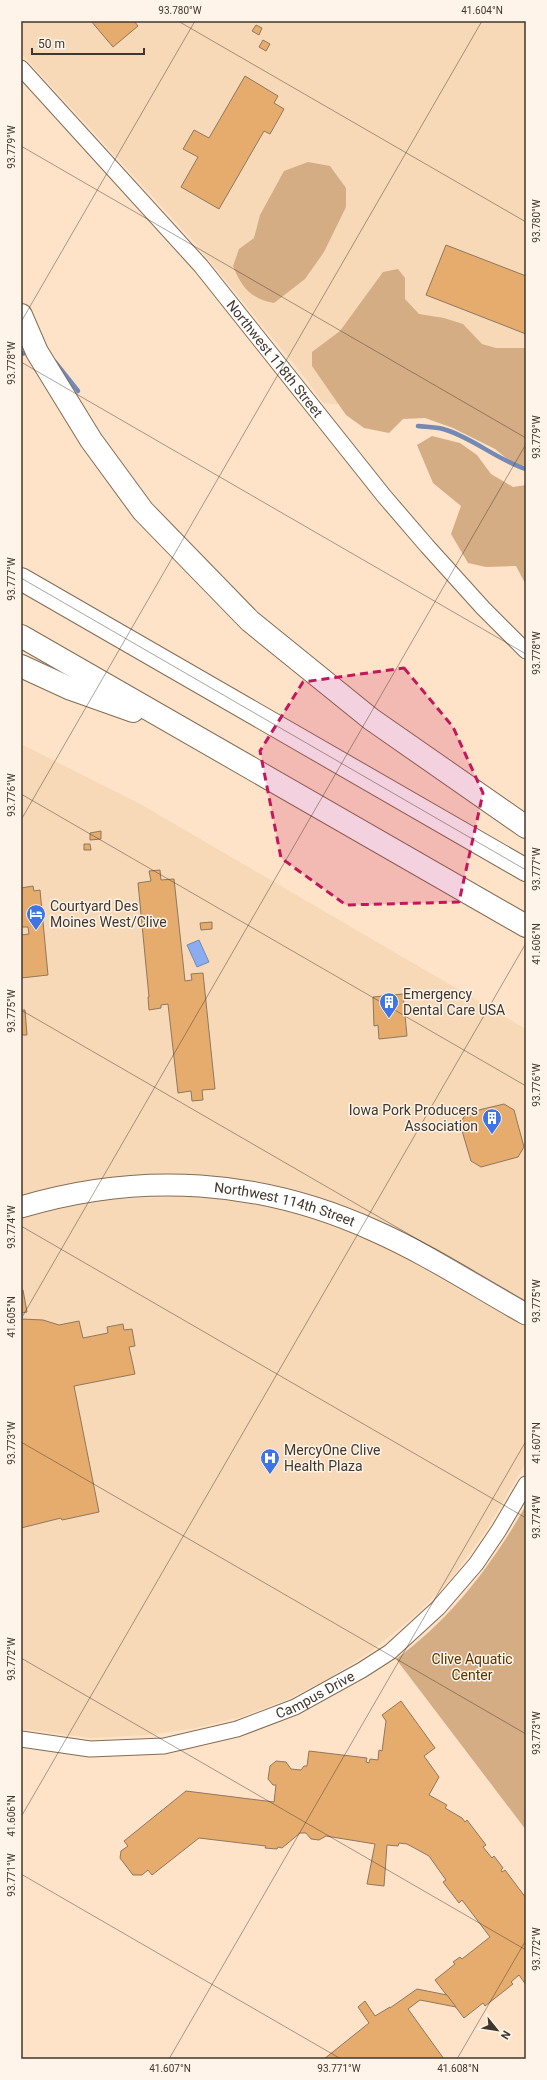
<svg xmlns="http://www.w3.org/2000/svg" width="547" height="2080" font-family="Roboto,sans-serif">
	<style>
		.built { fill: #f7d8b7 }
		.green { fill: #d5ad84 }
		.water { fill: #8badf0; stroke: #7489b5 }
		.lines { fill: none; stroke-linecap: round; stroke-linejoin: round }
		.stream { stroke: #7489b5; stroke-width: 4.5 }
		.building { fill: #e6ac6e; stroke: #8f775f }
		.street-casing { stroke: #836c54; stroke-width: 17 }
		.secondary-casing { stroke: #836c54; stroke-width: 23 }
		.highway-casing { stroke: #836c54; stroke-width: 24 }
		.street { stroke: #fff; stroke-width: 15 }
		.secondary { stroke: #fff; stroke-width: 21 }
		.highway { stroke: #fff; stroke-width: 22 }
		.marked { fill: #c2185b; fill-opacity: 0.2; stroke: #c2185b; stroke-width: 3; stroke-dasharray: 8 5; stroke-linejoin: round }
		.ticks { fill: none; stroke: #40362b; stroke-width: 1; stroke-opacity: 0.45 }
		.labels { text-anchor: middle; stroke-width: 3; stroke-linejoin: round; paint-order: stroke }
		.street-label { font-size: 14px; fill: #40362b; stroke: #fef4e9 }
		.poi-label { font-size: 14px; fill: #40362b; stroke: #fef4e9; text-anchor: start }
		.park-label { font-size: 14px; fill: #5a3501; stroke: #fef4e9 }
		.neatline { fill: none; stroke: #40362b; stroke-width: 1.5 }
		.ticks-label { font-size: 10px; text-anchor: middle; fill: #40362b }
	</style>
	<rect width="100%" height="100%" fill="#fee3c8"/>
	<g class="built">
		<polygon points="21,21 526,21 526,453 437,415 323,403 306,379 195,243 21,53"/>
		<polygon points="21,744 142,805 526,1029 526,1302 413,1238 370,1217 323,1199 264,1184 226,1178 164,1175 115,1177 62,1185 21,1197"/>
		<polygon points="183,1196 225,1199 271,1207 329,1223 377,1243 526,1327 526,1463 485,1532 453,1576 417,1614 370,1652 329,1678 286,1700 241,1717 196,1728 147,1735 91,1738 21,1729 21,1219 61,1208 102,1200"/>
	</g>
	<g class="green">
		<path d="M308,162l22,4 16,22v19l-22,45 -19,27 -31,24c-24,-5 -32,-15 -41,-37l6,-17 15,-11 6,-23 24,-44z"/>
		<polygon points="398,269 405,278 405,299 419,314 444,318 463,324 482,344 496,348 526,348 526,466 512,463 495,449 453,428 425,418 403,419 389,433 364,428 346,415 312,366 312,352 340,331 383,272"/>
		<polygon points="432,436 460,443 477,455 491,474 513,487 526,485 526,585 516,566 486,567 468,563 451,534 461,506 433,483 417,445"/>
		<path d="M526,1505v325l-130,-171c55,-40 97,-95 130,-154z"/>
	</g>
	<polygon class="water" points="199,940 209,962 197,967 187,945"/>
	<g class="lines">
		<g class="stream">
			<polyline points="21,354 31,351"/>
			<polyline points="55,362 78,391"/>
			<path d="M418,426c8,1 17,1 25,3 29,8 54,31 83,40"/>
		</g>
	</g>
	<g class="building">
		<polygon points="91,21 134,21 138,26 113,47"/>
		<polygon points="256,25 262,28 259,35 252,31"/>
		<polygon points="263,40 270,44 266,51 259,47"/>
		<polygon points="245,76 278,96 274,103 284,109 270,134 264,131 219,209 181,187 198,157 183,149 194,130 209,138"/>
		<polygon points="446,245 526,276 526,334 426,295"/>
		<polygon points="101,831 101,839 90,840 90,833"/>
		<polygon points="84,844 90,844 91,850 84,850"/>
		<polygon points="160,870 161,880 174,879 185,981 192,980 191,974 203,973 215,1089 202,1090 203,1100 192,1101 191,1091 178,1093 168,1004 161,1005 161,1008 149,1010 148,997 149,997 138,883 151,881 149,871"/>
		<polygon points="33,886 34,891 40,890 48,975 21,978 21,935 29,934 28,927 21,927 21,888"/>
		<polygon points="212,922 212,929 201,930 200,923"/>
		<polygon points="403,994 407,1036 379,1039 378,1025 374,1026 373,997"/>
		<polygon points="21,1010 25,1010 27,1035 21,1035"/>
		<polygon points="504,1104 514,1110 524,1147 518,1157 481,1167 471,1161 460,1124 466,1113"/>
		<polygon points="21,1290 23,1290 27,1312 21,1313"/>
		<polygon points="21,1319 43,1320 59,1325 79,1321 83,1338 108,1333 107,1327 123,1324 124,1330 132,1329 135,1346 129,1347 135,1374 74,1386 99,1512 62,1520 61,1518 21,1528"/>
		<polygon points="401,1701 435,1748 424,1756 439,1777 429,1795 447,1805 445,1808 462,1818 465,1822 467,1820 486,1845 483,1847 492,1858 494,1856 503,1868 501,1870 502,1872 505,1870 526,1898 526,1985 519,1975 511,1982 513,1984 485,2006 483,2003 464,2018 435,1980 455,1964 453,1962 460,1957 462,1959 490,1937 462,1900 459,1903 443,1882 446,1880 429,1856 407,1844 399,1843 398,1846 387,1845 384,1886 367,1884 375,1844 326,1836 319,1840 311,1839 306,1833 300,1833 282,1848 278,1847 277,1849 265,1848 266,1846 199,1838 152,1875 148,1870 142,1875 133,1875 120,1858 121,1851 128,1846 124,1841 186,1791 274,1802 276,1785 273,1785 268,1779 270,1766 276,1761 286,1762 291,1769 301,1770 304,1766 307,1766 309,1751 367,1758 366,1762 369,1763 370,1759 378,1760 379,1750 382,1751 386,1721 382,1715"/>
		<polygon points="417,1989 447,1995 456,2007 420,2000 408,2009 444,2059 324,2059 369,2023 358,2007 365,2001 375,2016 390,2007 390,2008"/>
	</g>
	<g class="lines">
		<g class="street-casing">
			<g id="street">
				<path id="s1" d="M21,68l180,198 183,230 43,50 56,62 43,43"/>
				<path id="s2" d="M21,1739l69,10 74,-3 73,-17 58,-22 67,-37 28,-18 48,-44 38,-44 23,-34 27,-46"/>
			</g>
		</g>
		<g class="secondary-casing">
			<g id="secondary">
				<path id="s3" d="M21,1207c120,-36 240,-28 354,24 52,23 101,55 151,83"/>
			</g>
		</g>
		<g class="highway-casing">
			<g id="highway">
				<polyline points="21,315 37,352 91,440 143,511 250,621 371,719 526,827"/>
				<polyline points="21,579 526,870"/>
				<polyline points="21,636 526,926"/>
				<polyline points="21,666 71,689 133,711"/>
			</g>
		</g>
		<use href="#street" class="street"/>
		<use href="#secondary" class="secondary"/>
		<use href="#highway" class="highway"/>
	</g>
	<path class="marked" d="M404,668l49,59 30,66 -24,109 -113,3 -65,-47 -21,-107 43,-69z"/>
	<path class="ticks" d="M178,21l348,201M21,146l505,292M21,322l174,-301M21,362l505,292M21,578l505,292M21,794l505,292M21,820l461,-799M21,1010l505,292M21,1226l505,292M21,1319l505,-875M21,1442l505,292M21,1658l505,292M21,1817l505,-874M21,1874l320,185M169,2059l357,-618M457,2059l69,-119"/>
	<defs>
		<g id="hotel-pin" transform="scale(1)"><path d="M0 17L-7.5 6A9.5 9.5 0 1 1 7.5 6Z" fill="#3f74e4" stroke="#fef4e9"/><path d="M-6-4.5h1.5V1H6V5H4.5V3h-9V5H-6ZM-4 0a1.8 1.8 0 1 1 3.6 0ZM.5 0V-2.5h3Q6-2.5 6 0Z" fill="#fff"/></g>
		<g id="building-pin" transform="scale(1)"><path d="M0 17L-7.5 6A9.5 9.5 0 1 1 7.5 6Z" fill="#3f74e4" stroke="#fef4e9"/><path d="M-4-6H4V6H1V3H-1V6H-4ZM-2.5-4.3h1.7v1.8h-1.7ZM.8-4.3h1.7v1.8H.8ZM-2.5-1h1.7V.8h-1.7ZM.8-1h1.7V.8H.8Z" fill="#fff"/></g>
		<g id="hospital-pin" transform="scale(1)"><path d="M0 17L-7.5 6A9.5 9.5 0 1 1 7.5 6Z" fill="#3f74e4" stroke="#fef4e9"/><path d="M-5-5h3v3.5h4V-5h3V5h-3V1.5h-4V5h-3Z" fill="#fff"/></g>
	</defs>
	<g fill-rule="evenodd">
		<use href="#hotel-pin" x="36" y="914"/>
		<use href="#building-pin" x="389" y="1002"/>
		<use href="#building-pin" x="492" y="1118"/>
		<use href="#hospital-pin" x="270" y="1458"/>
	</g>
	<g class="labels">
		<g class="street-label">
			<text dy="5" stroke="none"><textPath href="#s1" startOffset="386">Northwest 118th Street</textPath></text>
			<text dy="5" stroke="none"><textPath href="#s3" startOffset="268">Northwest 114th Street</textPath></text>
			<text dy="5" stroke="none"><textPath href="#s2" startOffset="304">Campus Drive</textPath></text>
		</g>
		<g class="poi-label">
			<text x="50" y="911">Courtyard Des<tspan x="50" dy="16">Moines West/Clive</tspan></text>
			<text x="403" y="999">Emergency<tspan x="403" dy="16">Dental Care USA</tspan></text>
			<text x="478" y="1115" text-anchor="end">Iowa Pork Producers<tspan x="478" dy="16">Association</tspan></text>
			<text x="284" y="1455">MercyOne Clive<tspan x="284" dy="16">Health Plaza</tspan></text>
		</g>
		<g class="park-label">
			<text x="472" y="1664">Clive Aquatic<tspan x="472" dy="16">Center</tspan></text>
		</g>
	</g>
	<rect width="547" height="2080" fill="none" stroke="#fef4e9" stroke-width="44"/>
	<g transform="translate(497 2030) rotate(120)" stroke="#fef4e9" stroke-width="3" paint-order="stroke">
	<path d="M0-3L7 15L0 10L-7 15Z" fill="#40362b"/>
	<text y="-6" font-size="11" font-weight="bold" text-anchor="middle" fill="#40362b">N</text>
	</g>
	<path d="M32 48v6h112v-6" fill="none" stroke="#40362b" stroke-width="2"/>
	<text x="38" y="48" font-size="12" fill="#40362b" stroke="#fef4e9" stroke-width="3" paint-order="stroke">50 m</text>
	<rect x="22" y="22" width="503" height="2036" class="neatline"/>
	<g class="ticks-label">
		<text x="180" y="14">93.780°W</text>
		<text x="482" y="14">41.604°N</text>
		<text transform="translate(11 147) rotate(-90)" y="4">93.779°W</text>
		<text transform="translate(536 221) rotate(-90)" y="4">93.780°W</text>
		<text transform="translate(11 363) rotate(-90)" y="4">93.778°W</text>
		<text transform="translate(536 437) rotate(-90)" y="4">93.779°W</text>
		<text transform="translate(11 579) rotate(-90)" y="4">93.777°W</text>
		<text transform="translate(536 653) rotate(-90)" y="4">93.778°W</text>
		<text transform="translate(11 795) rotate(-90)" y="4">93.776°W</text>
		<text transform="translate(536 869) rotate(-90)" y="4">93.777°W</text>
		<text transform="translate(536 944) rotate(-90)" y="4">41.606°N</text>
		<text transform="translate(11 1011) rotate(-90)" y="4">93.775°W</text>
		<text transform="translate(536 1085) rotate(-90)" y="4">93.776°W</text>
		<text transform="translate(11 1227) rotate(-90)" y="4">93.774°W</text>
		<text transform="translate(536 1301) rotate(-90)" y="4">93.775°W</text>
		<text transform="translate(11 1317) rotate(-90)" y="4">41.605°N</text>
		<text transform="translate(536 1443) rotate(-90)" y="4">41.607°N</text>
		<text transform="translate(11 1443) rotate(-90)" y="4">93.773°W</text>
		<text transform="translate(536 1517) rotate(-90)" y="4">93.774°W</text>
		<text transform="translate(11 1659) rotate(-90)" y="4">93.772°W</text>
		<text transform="translate(536 1733) rotate(-90)" y="4">93.773°W</text>
		<text transform="translate(11 1816) rotate(-90)" y="4">41.606°N</text>
		<text transform="translate(11 1875) rotate(-90)" y="4">93.771°W</text>
		<text transform="translate(536 1949) rotate(-90)" y="4">93.772°W</text>
		<text x="170" y="2072">41.607°N</text>
		<text x="339" y="2072">93.771°W</text>
		<text x="458" y="2072">41.608°N</text>
	</g>
</svg>
